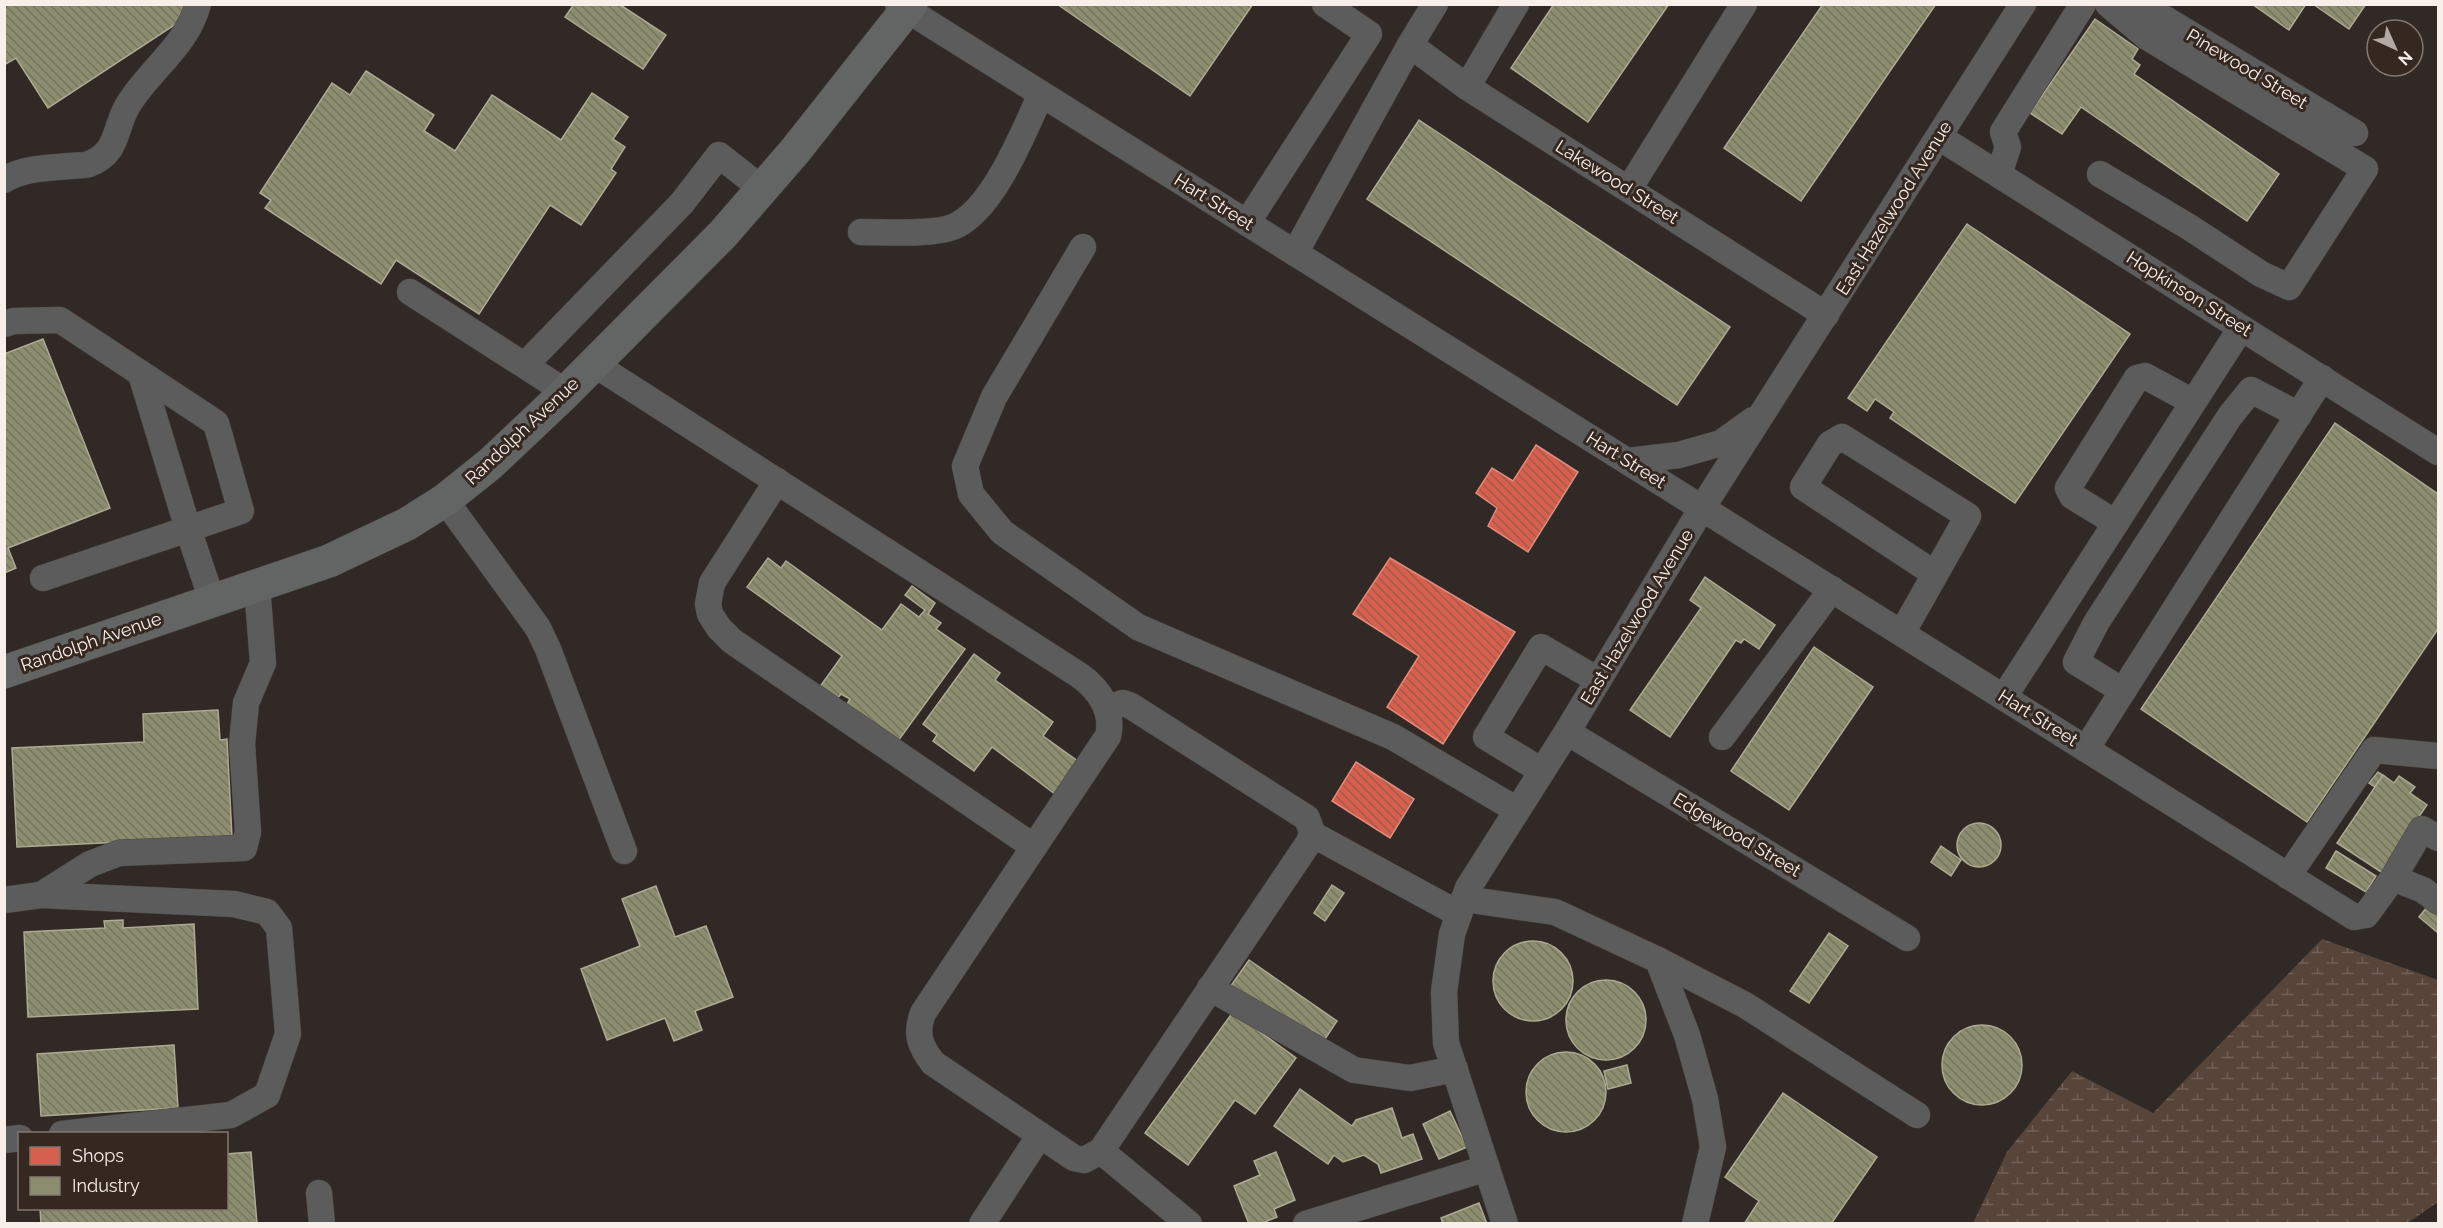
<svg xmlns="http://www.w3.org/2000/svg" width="2443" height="1228" font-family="Raleway,sans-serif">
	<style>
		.wetland { fill: url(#wetland-marsh) }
		.shops { fill: url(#shops-back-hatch); stroke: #e08b7c; stroke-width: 1.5 }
		.industry { fill: url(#industry-back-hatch); stroke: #adaa93; stroke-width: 1.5 }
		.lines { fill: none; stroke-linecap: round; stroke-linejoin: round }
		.minor-casing { stroke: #4b4641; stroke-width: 27 }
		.major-casing { stroke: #4b4641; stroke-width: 34 }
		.minor { stroke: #5c5c5c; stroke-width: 26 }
		.major { stroke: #636565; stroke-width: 33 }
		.labels { text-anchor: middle; stroke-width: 6; stroke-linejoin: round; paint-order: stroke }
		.street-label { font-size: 18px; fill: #f9efea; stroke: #352820 }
	</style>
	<defs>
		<pattern id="wetland-marsh" width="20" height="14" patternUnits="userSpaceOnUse" patternTransform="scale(1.5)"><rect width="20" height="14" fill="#58453a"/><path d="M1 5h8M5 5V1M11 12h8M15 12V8" fill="none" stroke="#716057"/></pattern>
		<pattern id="shops-back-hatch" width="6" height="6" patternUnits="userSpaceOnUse" patternTransform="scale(1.5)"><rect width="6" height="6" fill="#d6604d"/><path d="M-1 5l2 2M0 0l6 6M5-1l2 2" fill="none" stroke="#a5584b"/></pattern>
		<pattern id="industry-back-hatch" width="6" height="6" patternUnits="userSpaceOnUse" patternTransform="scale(1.5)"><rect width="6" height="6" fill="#8c8c6e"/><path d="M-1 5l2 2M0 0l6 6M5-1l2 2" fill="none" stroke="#757460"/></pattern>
	</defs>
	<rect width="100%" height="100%" fill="#302925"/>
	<polygon class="wetland" points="2322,939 2438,980 2438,1202 2406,1224 1973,1223 2007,1152 2072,1071 2153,1113"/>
	<g class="shops">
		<polygon points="1536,445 1578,472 1528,552 1488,526 1497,508 1476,493 1492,468 1513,481"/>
		<polygon points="1390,558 1515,632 1443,744 1387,707 1419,656 1353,614"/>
		<polygon points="1356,762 1414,799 1390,838 1332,801"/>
	</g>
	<g class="industry">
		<polygon points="4,4 185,4 176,24 48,108 16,58 4,65"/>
		<polygon points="574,4 619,4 666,35 643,69 565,17"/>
		<polygon points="1057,4 1253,4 1190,96"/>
		<polygon points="1554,4 1669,4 1588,122 1511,68"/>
		<polygon points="1823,4 1936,4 1801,201 1724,148"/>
		<polygon points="2252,4 2306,4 2289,30"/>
		<polygon points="2313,4 2366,4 2349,29"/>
		<polygon points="2095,19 2138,49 2132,59 2140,65 2134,74 2279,174 2247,221 2081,107 2062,134 2030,113"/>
		<polygon points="366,71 434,115 424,131 455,151 492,95 561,140 592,93 628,117 613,139 625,147 611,169 616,173 581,225 550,205 479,314 396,260 381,284 265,208 271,200 260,193 332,83 350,95"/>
		<polygon points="1419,120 1730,327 1677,405 1367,199"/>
		<polygon points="1967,224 2130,334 2015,503 1890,418 1894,412 1875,399 1867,411 1848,398"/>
		<polygon points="43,339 110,508 8,548 16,568 4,573 4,354"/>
		<polygon points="2335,423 2438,494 2438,629 2307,822 2141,709"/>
		<polygon points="768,558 781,568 786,561 882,630 901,604 919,617 925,610 905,595 912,586 935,603 928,614 941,623 936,629 965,649 898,741 847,704 850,699 841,694 836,700 819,688 842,656 747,587"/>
		<polygon points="1705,577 1775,625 1759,649 1744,639 1741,643 1736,640 1670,737 1630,710 1701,608 1690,600"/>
		<polygon points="1814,647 1873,687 1789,810 1731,771"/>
		<polygon points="974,654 1000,673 995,680 1053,722 1043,736 1079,762 1055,794 992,747 974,771 933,741 937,735 923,724"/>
		<polygon points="218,710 220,740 227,739 232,837 17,847 12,748 144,742 143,714"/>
		<polygon points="2378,772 2384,776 2375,787 2369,783"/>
		<polygon points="2383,775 2394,783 2399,776 2415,787 2410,793 2427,805 2381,872 2337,843"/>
		<circle cx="1979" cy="845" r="22"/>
		<polygon points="1941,846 1961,860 1951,876 1931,862"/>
		<polygon points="2336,851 2376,876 2366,892 2326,868"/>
		<polygon points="1332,885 1344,893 1325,921 1314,913"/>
		<polygon points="656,886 675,937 706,926 733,997 695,1011 702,1030 674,1041 665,1018 607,1040 581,969 640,946 622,899"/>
		<polygon points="2431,902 2438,908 2438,933 2419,917"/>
		<polygon points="123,920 123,928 194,924 198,1009 28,1017 24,932 105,928 104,921"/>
		<polygon points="1829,933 1848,946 1809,1003 1790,991"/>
		<circle cx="1533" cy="981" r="40"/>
		<polygon points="1249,960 1337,1021 1325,1039 1311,1030 1305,1038 1230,987"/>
		<circle cx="1606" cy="1020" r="40"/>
		<polygon points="1233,1012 1296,1058 1255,1114 1235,1100 1188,1165 1145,1133"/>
		<circle cx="1982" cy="1065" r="40"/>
		<polygon points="174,1045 178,1108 41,1116 37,1054"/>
		<circle cx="1566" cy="1092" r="40"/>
		<polygon points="1627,1065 1631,1083 1608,1089 1604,1071"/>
		<polygon points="1300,1089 1352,1126 1356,1120 1392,1108 1402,1138 1413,1134 1422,1159 1381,1173 1378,1164 1364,1155 1343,1162 1334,1155 1328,1164 1274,1126"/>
		<polygon points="1783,1093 1877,1157 1831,1224 1744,1224 1759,1201 1725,1177"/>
		<polygon points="1450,1111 1467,1147 1439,1159 1423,1124"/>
		<polygon points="251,1152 257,1224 41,1224 40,1208 226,1208 226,1154"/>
		<polygon points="1276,1152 1295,1200 1274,1209 1277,1217 1260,1224 1249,1224 1234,1186 1260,1175 1254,1161"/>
		<polygon points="1479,1203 1487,1224 1443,1224 1441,1218"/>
	</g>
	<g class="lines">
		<g class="minor-casing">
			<g id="minor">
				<polyline points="898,4 2354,917 2366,915 2393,878 2422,829 2438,838"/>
				<polyline points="2140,4 2355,133"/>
				<polyline points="1410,45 1467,87 1826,315"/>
				<polyline points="1467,87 1516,4"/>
				<polyline points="1939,137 2438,452"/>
				<polyline points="1999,174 2008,147 2003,132 2083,4"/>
				<polyline points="2100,174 2189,227 2261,274 2289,287 2365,169 2147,37 2108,4"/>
				<path d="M4,180c19,-12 44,-12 67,-14 5,-1 13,0 18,-2 30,-11 25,-36 39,-59 21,-35 59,-59 70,-101"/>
				<polyline points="1629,189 1744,4"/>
				<polyline points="1247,223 1369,34 1325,4"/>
				<path d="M861,232c24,0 72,3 92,-5 40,-16 71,-96 88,-133"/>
				<polyline points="1083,247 994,397 965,466 971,494 1002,532 1138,627 1393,737 1517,810"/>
				<polyline points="1295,253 1410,45 1435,4"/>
				<polyline points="410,292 566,392"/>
				<polyline points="4,324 14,321 60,320 216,423 241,511 188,529 212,600"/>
				<path d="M594,364l485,311c20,14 35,36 29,61l-185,277c-8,21 -3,33 10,50l141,95 10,2 17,-9 208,-309 3,-10 -5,-14 -8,-5 -168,-107 -8,-3 -17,5"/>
				<polyline points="525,365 682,203 719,155 762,189"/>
				<polyline points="1628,461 1679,455 1721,443 1753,420"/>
				<polyline points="777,481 712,583 708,604 710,614 719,628 732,641 1034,847"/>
				<polyline points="445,500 538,628 548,649 624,851"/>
				<polyline points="2116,523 2072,496 2068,488 2137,378 2145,376 2193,402"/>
				<polyline points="43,578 188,529 141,374"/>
				<polyline points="1902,633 1968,516 1842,437 1830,444 1803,487 1935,574"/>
				<polyline points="2123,691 2076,662 2096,623 2230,416 2251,390 2299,415"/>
				<polyline points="2004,697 2241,328"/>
				<polyline points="1567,732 1907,938"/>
				<polyline points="1722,737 1832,589"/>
				<polyline points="2086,749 2322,378"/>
				<polyline points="1542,771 1486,737 1541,647 1598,680"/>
				<polyline points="1312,834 1459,914"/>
				<polyline points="2288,876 2374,750 2438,756"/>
				<polyline points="2393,878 2423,890 2438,901"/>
				<polyline points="41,895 90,864 119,853 244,848 248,832 242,744 246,703 263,663 257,586"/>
				<polyline points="1464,899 1555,912 1658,960 1687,1035 1705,1099 1713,1147 1695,1224"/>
				<polyline points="4,900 41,895 234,904 267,912 279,928 288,1034 267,1095 231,1115 62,1134"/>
				<polyline points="1658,960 1745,1005 1917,1115"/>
				<polyline points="1210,988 1354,1070 1410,1078 1455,1069"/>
				<polyline points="4,1140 20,1138"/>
				<polyline points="1101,1151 1189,1224"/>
				<polyline points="319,1193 322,1224"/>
				<polyline points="982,1224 1040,1135"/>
				<polyline points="1306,1224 1487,1168"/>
				<polyline points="1505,1224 1446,1043 1444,992 1452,934 1468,888 1567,732 1702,508 2023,4"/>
			</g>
		</g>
		<g class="major-casing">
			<polyline id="major" points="4,672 329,561 407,524 445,500 490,464 561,397 723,234 795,151 911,4"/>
		</g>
		<use href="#minor" class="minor"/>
		<use href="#major" class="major"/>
	</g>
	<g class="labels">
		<g class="street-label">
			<text transform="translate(2247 69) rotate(31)" y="6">Pinewood Street</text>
			<text transform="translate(1617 182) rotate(32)" y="6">Lakewood Street</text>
			<text transform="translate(1214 202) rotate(32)" y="6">Hart Street</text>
			<text transform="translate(1894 208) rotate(-58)" y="6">East Hazelwood Avenue</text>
			<text transform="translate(2189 294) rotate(32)" y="6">Hopkinson Street</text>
			<text transform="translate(522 431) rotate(-43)" y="6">Randolph Avenue</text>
			<text transform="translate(1626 460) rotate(32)" y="6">Hart Street</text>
			<text transform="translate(1637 617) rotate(-59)" y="6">East Hazelwood Avenue</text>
			<text transform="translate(91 642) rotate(-19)" y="6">Randolph Avenue</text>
			<text transform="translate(2038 718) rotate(32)" y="6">Hart Street</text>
			<text transform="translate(1737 835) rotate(31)" y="6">Edgewood Street</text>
		</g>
	</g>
	<rect width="2443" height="1228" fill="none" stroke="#f9efea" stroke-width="12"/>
	<rect x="18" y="1132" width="210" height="78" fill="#352820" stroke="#837871" stroke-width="1.5"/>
	<rect x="30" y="1147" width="30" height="18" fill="#d6604d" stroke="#837871" stroke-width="1.5"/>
	<text x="72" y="1162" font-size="18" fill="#f9efea">Shops</text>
	<rect x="30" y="1177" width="30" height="18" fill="#8c8c6e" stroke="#837871" stroke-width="1.5"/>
	<text x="72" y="1192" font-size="18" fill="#f9efea">Industry</text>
	<g transform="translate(2395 48) rotate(135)"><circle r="28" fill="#352820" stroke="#837871" stroke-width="1.5"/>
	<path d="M0-4.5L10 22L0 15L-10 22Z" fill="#b3aaa5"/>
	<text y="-9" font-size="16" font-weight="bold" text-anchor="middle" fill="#f9efea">N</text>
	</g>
</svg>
